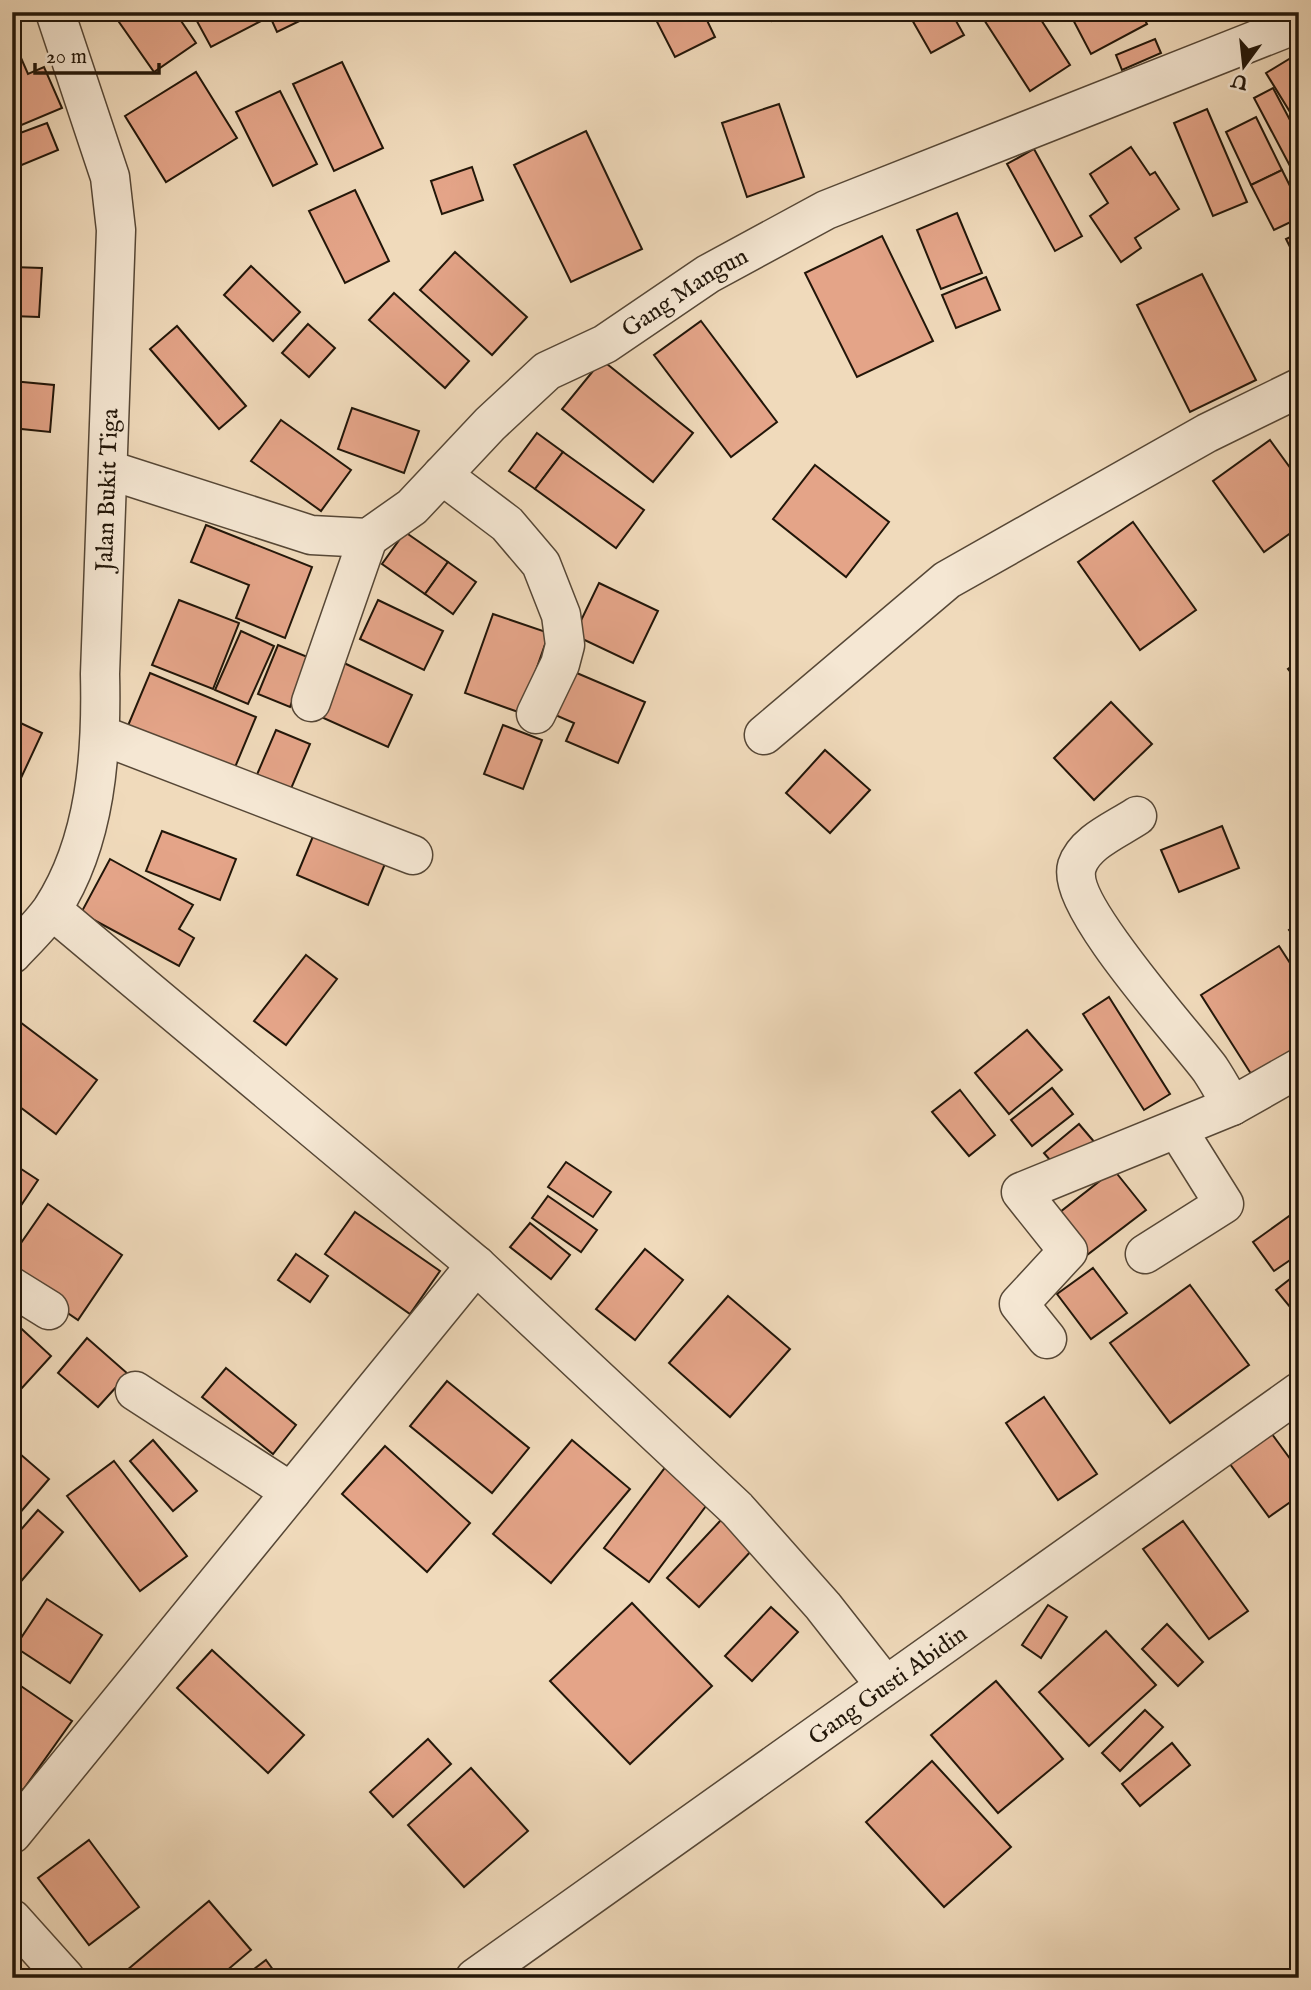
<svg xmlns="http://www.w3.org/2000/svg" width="1311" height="1990" font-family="'IM FELL English',serif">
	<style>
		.building { fill: #e4a488; stroke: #221609; stroke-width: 2 }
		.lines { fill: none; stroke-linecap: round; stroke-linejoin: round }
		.minor-casing { stroke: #564736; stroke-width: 41 }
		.minor { stroke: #f5e7d3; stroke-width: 38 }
		.labels { text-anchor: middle; stroke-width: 7; stroke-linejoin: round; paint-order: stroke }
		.street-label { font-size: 24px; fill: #221609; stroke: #f5e7d3 }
	</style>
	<rect width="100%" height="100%" fill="#f0dabb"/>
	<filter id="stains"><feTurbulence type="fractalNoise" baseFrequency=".00286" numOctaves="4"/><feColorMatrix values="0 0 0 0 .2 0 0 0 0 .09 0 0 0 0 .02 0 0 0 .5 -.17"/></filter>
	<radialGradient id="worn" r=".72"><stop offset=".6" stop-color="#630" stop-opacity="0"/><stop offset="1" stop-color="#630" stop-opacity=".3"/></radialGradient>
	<g class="building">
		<polygon points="112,12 175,12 196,43 154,72"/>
		<polygon points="192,12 259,12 263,20 211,47"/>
		<polygon points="268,12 318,12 277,32"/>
		<polygon points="652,12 703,12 715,37 675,57"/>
		<polygon points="768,12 793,12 772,21"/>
		<polygon points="920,12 951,12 964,35 931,53 911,18"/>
		<polygon points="979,12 1036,12 1070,65 1030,91"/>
		<polygon points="1069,12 1141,12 1147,24 1091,54"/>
		<polygon points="1155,39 1161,53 1122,70 1116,55"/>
		<polygon points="14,42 28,74 44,67 62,108 12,129"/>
		<polygon points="1299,53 1299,125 1298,125 1266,73"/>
		<polygon points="342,62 383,148 334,171 293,84"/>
		<polygon points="196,72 237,138 166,182 125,116"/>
		<polygon points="1273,88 1299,137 1299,183 1254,98"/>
		<polygon points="280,91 317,164 273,186 236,112"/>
		<polygon points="779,104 804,177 747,197 722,123"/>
		<polygon points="1207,109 1247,202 1213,216 1174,123"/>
		<polygon points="1256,117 1282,170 1251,185 1226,132"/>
		<polygon points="47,123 58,150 12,169 12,136"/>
		<polygon points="586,131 642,249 571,282 514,165"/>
		<polygon points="1131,147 1150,175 1155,172 1179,209 1135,238 1141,248 1121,262 1090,216 1108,203 1090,174"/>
		<polygon points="1034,149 1082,236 1055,251 1007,164"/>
		<polygon points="472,167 483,200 442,214 431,181"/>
		<polygon points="1282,170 1299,204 1299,218 1274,230 1251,185"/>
		<polygon points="355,190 389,261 345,283 309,211"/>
		<polygon points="957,213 982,273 941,289 917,230"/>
		<polygon points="1299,233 1299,265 1286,239"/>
		<polygon points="882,236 933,341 857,377 805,273"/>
		<polygon points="455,252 527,317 492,355 420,290"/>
		<polygon points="251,266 300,312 273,341 224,295"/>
		<polygon points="12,267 42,268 39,317 12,316"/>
		<polygon points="1202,274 1256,380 1190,412 1137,305"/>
		<polygon points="986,277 1000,310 956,328 942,295"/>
		<polygon points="394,293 469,361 445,388 369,320"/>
		<polygon points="701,321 777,422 731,457 654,355"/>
		<polygon points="308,324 335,348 309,377 282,353"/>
		<polygon points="177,326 246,406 219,429 150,349"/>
		<polygon points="602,360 693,433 653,482 562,409"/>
		<polygon points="12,381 54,385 50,432 12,428"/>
		<polygon points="352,408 419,431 404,473 338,449"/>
		<polygon points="281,420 351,470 321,511 251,461"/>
		<polygon points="537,433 563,452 535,489 509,471"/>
		<polygon points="1270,440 1299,480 1299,527 1264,552 1213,481"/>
		<polygon points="563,452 644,510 616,548 535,489"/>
		<polygon points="815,465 889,522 846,577 773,519"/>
		<polygon points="1133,522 1196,610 1140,650 1078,562"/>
		<polygon points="206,525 312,567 285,638 236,618 249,585 191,562"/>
		<polygon points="405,532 448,562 425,594 382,564"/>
		<polygon points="448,562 476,582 453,614 425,594"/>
		<polygon points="599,583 658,611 633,663 574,635"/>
		<polygon points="179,600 239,623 213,689 152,665"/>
		<polygon points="378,600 443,631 424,670 360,639"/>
		<polygon points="493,614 549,633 521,713 465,693"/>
		<polygon points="241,631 274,646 248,704 215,690"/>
		<polygon points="278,645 310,658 290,707 258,694"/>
		<polygon points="1299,661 1299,683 1288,669"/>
		<polygon points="344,663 412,695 388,747 319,716"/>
		<polygon points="565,668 645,702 618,763 566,741 574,723 546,711"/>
		<polygon points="150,673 256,717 233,772 127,728"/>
		<polygon points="1111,702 1152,744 1094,800 1054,758"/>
		<polygon points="12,719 42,733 14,793 12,792"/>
		<polygon points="503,725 542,740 523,789 484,774"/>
		<polygon points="276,730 310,744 287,798 253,784"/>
		<polygon points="825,750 870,790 830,833 786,793"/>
		<polygon points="1222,826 1239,868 1179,892 1161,850"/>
		<polygon points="316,829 387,859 368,905 297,875"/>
		<polygon points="162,831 236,859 220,900 146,871"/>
		<polygon points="110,859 193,905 179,929 194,938 179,966 81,913"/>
		<polygon points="1299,922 1299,943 1289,930"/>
		<polygon points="1279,946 1299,977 1299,1049 1253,1077 1201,995"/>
		<polygon points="306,955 337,979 286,1045 254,1021"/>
		<polygon points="1109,997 1170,1094 1144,1110 1083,1014"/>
		<polygon points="12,1016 97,1080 56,1134 12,1101"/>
		<polygon points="1027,1030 1062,1070 1009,1114 975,1073"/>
		<polygon points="1052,1088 1073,1114 1032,1146 1011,1120"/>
		<polygon points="960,1090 995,1135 969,1156 932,1112"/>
		<polygon points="1079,1124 1096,1144 1062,1174 1044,1153"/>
		<polygon points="566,1162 611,1192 593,1217 548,1187"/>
		<polygon points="12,1163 38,1180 12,1219"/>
		<polygon points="1114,1170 1146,1210 1087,1255 1055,1216"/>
		<polygon points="548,1196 597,1230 581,1252 532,1218"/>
		<polygon points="48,1204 122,1255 78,1320 12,1275 12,1256"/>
		<polygon points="1299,1209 1299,1254 1274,1271 1253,1242"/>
		<polygon points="355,1212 440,1271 410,1314 325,1254"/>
		<polygon points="530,1223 570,1255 551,1279 510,1247"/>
		<polygon points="645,1249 683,1280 635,1340 596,1309"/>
		<polygon points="296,1254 328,1276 310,1302 278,1280"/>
		<polygon points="1093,1268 1127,1313 1091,1339 1057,1294"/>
		<polygon points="1299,1272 1299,1318 1276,1290"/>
		<polygon points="1190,1285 1249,1365 1170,1423 1110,1343"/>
		<polygon points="728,1296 790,1349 730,1417 669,1363"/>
		<polygon points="12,1320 51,1356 12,1399"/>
		<polygon points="87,1338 128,1374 98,1407 58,1373"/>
		<polygon points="226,1368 296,1425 273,1454 202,1397"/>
		<polygon points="447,1381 529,1448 492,1493 410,1426"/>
		<polygon points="1044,1397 1097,1474 1058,1500 1006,1423"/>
		<polygon points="1269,1430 1299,1471 1299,1496 1269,1517 1227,1460"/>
		<polygon points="153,1440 197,1491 173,1511 130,1461"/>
		<polygon points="572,1440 630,1489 551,1583 493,1534"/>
		<polygon points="385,1446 470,1523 427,1572 342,1494"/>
		<polygon points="12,1447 49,1479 12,1522"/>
		<polygon points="114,1461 187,1556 140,1591 67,1496"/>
		<polygon points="667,1465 712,1498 649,1582 604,1548"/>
		<polygon points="38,1510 63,1532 12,1592 12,1540"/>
		<polygon points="721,1520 753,1549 699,1607 667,1578"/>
		<polygon points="1183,1521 1248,1611 1209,1639 1143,1549"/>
		<polygon points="47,1599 102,1635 70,1683 15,1647"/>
		<polygon points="632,1603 712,1686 630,1764 550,1681"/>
		<polygon points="1048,1605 1067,1617 1041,1658 1022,1645"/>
		<polygon points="771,1607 798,1632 752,1681 725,1656"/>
		<polygon points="1167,1624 1203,1662 1178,1686 1142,1649"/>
		<polygon points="1106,1631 1156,1685 1089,1746 1039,1692"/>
		<polygon points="212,1650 304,1735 268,1773 177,1688"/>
		<polygon points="996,1681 1063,1759 998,1813 931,1735"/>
		<polygon points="15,1682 72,1721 23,1790 12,1782 12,1686"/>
		<polygon points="1145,1710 1163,1727 1120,1771 1102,1753"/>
		<polygon points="428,1739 451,1764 393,1817 370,1792"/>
		<polygon points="1172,1743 1190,1765 1140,1806 1122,1784"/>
		<polygon points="932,1761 1011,1847 944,1907 866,1822"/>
		<polygon points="471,1768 528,1831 464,1887 408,1825"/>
		<polygon points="89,1840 139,1907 89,1945 38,1878"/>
		<polygon points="209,1901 251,1950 218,1978 121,1978 120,1976"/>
		<polygon points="266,1960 279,1978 242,1978"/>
	</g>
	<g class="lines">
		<g class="minor-casing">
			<g id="minor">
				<path id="s1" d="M109,470l202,65 57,3 44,-31 78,-83 57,-53 58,-27 103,-70 118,-64 473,-187"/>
				<polyline points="442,475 507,524 541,564 561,615 565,645 560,664 536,714"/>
				<polyline points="311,702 368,538"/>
				<polyline points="101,735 413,855"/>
				<polyline points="764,735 947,580 1207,433 1299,388"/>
				<path d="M1137,816c-21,14 -52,26 -60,50 -12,39 107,168 133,203 8,12 15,25 22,37l67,-38"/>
				<polyline points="52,910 476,1265 737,1509 823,1606 885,1685"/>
				<path id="s2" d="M12,954c13,-14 29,-29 40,-45 44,-68 50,-156 48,-235l16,-444 -6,-53 -55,-165"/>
				<polyline points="1145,1254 1224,1204 1177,1129"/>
				<polyline points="12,1287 49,1310"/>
				<polyline points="1047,1339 1019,1304 1068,1251 1021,1192 1232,1106"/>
				<polyline points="135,1391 291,1492"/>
				<polyline points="12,1834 476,1265"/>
				<polyline points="12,1919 65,1978"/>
				<path id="s3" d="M475,1978l824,-586"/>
			</g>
		</g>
		<use href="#minor" class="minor"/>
	</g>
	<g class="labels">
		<g class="street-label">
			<text dy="8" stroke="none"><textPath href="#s1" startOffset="674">Gang Mangun</textPath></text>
			<text dy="8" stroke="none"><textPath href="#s2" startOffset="488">Jalan Bukit Tiga</textPath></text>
			<text dy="8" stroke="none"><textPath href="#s3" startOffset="506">Gang Gusti Abidin</textPath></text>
		</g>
	</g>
	<rect width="1311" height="1990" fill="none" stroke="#f0dabb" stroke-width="42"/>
	<rect x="14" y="14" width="1283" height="1962" fill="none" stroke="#221609" stroke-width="3.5"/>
	<rect x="21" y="21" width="1269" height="1948" fill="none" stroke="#221609" stroke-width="2"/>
	<g transform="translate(1244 66) rotate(195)" stroke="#f5e7d3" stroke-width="5" paint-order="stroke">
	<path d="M0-5L12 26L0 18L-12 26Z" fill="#221609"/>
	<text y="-10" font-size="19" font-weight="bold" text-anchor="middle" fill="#221609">U</text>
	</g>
	<path d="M35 63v10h124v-10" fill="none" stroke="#221609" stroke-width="3.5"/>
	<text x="46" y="63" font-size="21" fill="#221609" stroke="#f5e7d3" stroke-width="5" paint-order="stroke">20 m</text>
	<rect width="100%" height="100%" filter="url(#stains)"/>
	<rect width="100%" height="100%" fill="url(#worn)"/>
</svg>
